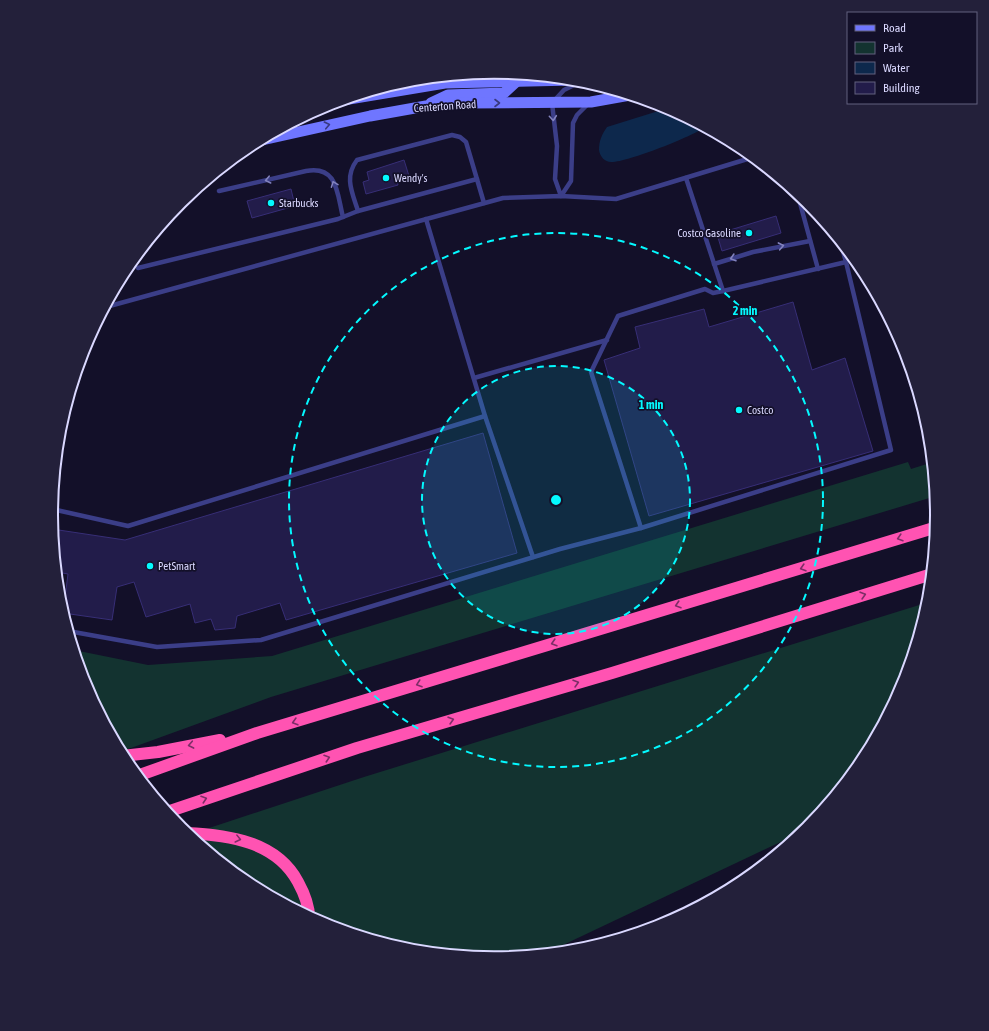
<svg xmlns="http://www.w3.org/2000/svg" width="989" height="1031" font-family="'Asap Condensed',sans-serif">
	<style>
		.green { fill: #133330 }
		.water { fill: #0d284c }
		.building { fill: #221c4a; stroke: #372e76 }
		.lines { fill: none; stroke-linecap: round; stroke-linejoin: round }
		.service { stroke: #3b3e88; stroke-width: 4.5 }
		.secondary { stroke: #6f76ff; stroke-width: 11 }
		.motorway { stroke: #ff53b2; stroke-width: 12 }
		.oneway { stroke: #38397f }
		.oneway2 { stroke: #8383be }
		.oneway3 { stroke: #7d2e67 }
		.ring { fill: none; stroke: #04f9ff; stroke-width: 2; stroke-dasharray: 7 5 }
		.poi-dot { fill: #04f9ff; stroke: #131029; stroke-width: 1.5 }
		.labels { text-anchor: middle; stroke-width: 3.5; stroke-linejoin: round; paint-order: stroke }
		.street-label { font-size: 11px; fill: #dad8ff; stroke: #131029 }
		.poi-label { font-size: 11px; fill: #dad8ff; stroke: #131029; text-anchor: start }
		.rim { fill: none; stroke: #dad8ff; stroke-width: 2 }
		.centre { fill: #04f9ff; stroke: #131029; stroke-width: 2 }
		.ring-label { font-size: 12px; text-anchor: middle; font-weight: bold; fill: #04f9ff; stroke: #131029; stroke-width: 3.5; stroke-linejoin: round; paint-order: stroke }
	</style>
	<rect width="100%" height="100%" fill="#131029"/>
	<g class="green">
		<polygon points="908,462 911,469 933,462 936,496 271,697 120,752 85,685 74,650 148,665 272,656"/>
		<polygon points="929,602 904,685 863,762 808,829 544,954 494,959 408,950 325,925 248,884 188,835 364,777"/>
	</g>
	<path class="water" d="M668,108l37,19c-11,9 -80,36 -94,35 -6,0 -11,-5 -12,-12 0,-9 3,-16 8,-23z"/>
	<g class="building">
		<polygon points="404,160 409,176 397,180 398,185 366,194 363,182 369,180 367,172"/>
		<polygon points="291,189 295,206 252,218 247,201"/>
		<polygon points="776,216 781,233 722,251 717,234"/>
		<polygon points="793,302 812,370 845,358 873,451 649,516 604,360 640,348 635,327 704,309 709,327"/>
		<polygon points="483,433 517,553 286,620 280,603 237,616 235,628 215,630 211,619 195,623 190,604 146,617 134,582 117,587 112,620 63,613 68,574 57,572 52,529 125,540"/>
	</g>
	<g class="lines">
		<g class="service">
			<polyline points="582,81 564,90 552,103 557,146 555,179 561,196 571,181 573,123 577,115 587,105"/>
			<polyline points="686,178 723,291"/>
			<path d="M219,191l87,-20c32,-6 31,23 37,46"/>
			<polyline points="797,192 818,269"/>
			<path d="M358,211c-6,-19 -14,-34 -1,-51l95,-25 8,2 6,5 18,61"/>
			<polyline points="426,219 485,416 533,557"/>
			<polyline points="714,264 753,252 810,241"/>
			<polyline points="138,268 338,219 358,211 477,179"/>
			<polyline points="106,307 503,198 561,196 616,199 754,157"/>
			<polyline points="474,378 607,340"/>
			<polyline points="52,509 128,526 485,416"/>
			<polyline points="641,528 591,372 618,316 705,289 713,293 723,291 846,262 840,241"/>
			<polyline points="68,631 157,647 261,640 560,549 641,528 891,450 846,262"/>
		</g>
		<g class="secondary">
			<polyline points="343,100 445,83 573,80"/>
			<polyline points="431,103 448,95 504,93 517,81"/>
			<polyline points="262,140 370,116 426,106 467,103 591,102 630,95"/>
		</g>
		<g class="motorway">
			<polyline points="122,756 158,752 220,740"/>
			<polyline points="137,776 257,733 937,527"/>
			<polyline points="167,812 357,748 612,673 932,574"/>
			<path d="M186,833c42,2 90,8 112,49 6,11 11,23 11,35"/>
		</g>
	</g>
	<defs><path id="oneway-chevron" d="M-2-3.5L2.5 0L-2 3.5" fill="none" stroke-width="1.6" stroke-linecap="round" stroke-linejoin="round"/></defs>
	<g class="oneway">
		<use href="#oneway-chevron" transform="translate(497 103)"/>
		<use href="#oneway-chevron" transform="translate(327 125) rotate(-12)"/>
	</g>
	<g class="oneway2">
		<use href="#oneway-chevron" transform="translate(553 118) rotate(85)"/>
		<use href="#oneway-chevron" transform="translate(268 180) rotate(167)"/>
		<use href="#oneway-chevron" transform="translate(334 184) rotate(-111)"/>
		<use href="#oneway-chevron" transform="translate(781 246) rotate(-11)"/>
		<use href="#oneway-chevron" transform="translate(733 258) rotate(163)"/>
	</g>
	<g class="oneway3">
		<use href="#oneway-chevron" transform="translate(900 538) rotate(163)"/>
		<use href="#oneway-chevron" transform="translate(803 568) rotate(163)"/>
		<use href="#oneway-chevron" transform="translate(863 595) rotate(-16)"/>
		<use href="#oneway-chevron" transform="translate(678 605) rotate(162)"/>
		<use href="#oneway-chevron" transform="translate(554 643) rotate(163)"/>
		<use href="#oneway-chevron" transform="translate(576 683) rotate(-16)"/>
		<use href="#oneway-chevron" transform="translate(419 684) rotate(161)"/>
		<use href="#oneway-chevron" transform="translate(451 720) rotate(-16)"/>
		<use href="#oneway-chevron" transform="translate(295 722) rotate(164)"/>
		<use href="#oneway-chevron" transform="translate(191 745) rotate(169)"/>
		<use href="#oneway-chevron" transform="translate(327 758) rotate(-18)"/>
		<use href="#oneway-chevron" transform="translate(204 799) rotate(-18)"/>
		<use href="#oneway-chevron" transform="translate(238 839) rotate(14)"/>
	</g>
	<circle cx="556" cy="500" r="134" fill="#04f9ff" fill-opacity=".12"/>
	<g class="ring">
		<circle cx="556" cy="500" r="134"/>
		<circle cx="556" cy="500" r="267"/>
	</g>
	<g class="poi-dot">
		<circle cx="386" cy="178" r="4"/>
		<circle cx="271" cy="203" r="4"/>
		<circle cx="749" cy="233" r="4"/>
		<circle cx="739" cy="410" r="4"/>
		<circle cx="150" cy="566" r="4"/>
	</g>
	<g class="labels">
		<g class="street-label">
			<text transform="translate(445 106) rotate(-4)" y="4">Centerton Road</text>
		</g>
		<g class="poi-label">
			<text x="394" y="182">Wendy's</text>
			<text x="279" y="207">Starbucks</text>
			<text x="741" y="237" text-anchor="end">Costco Gasoline</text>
			<text x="747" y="414">Costco</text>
			<text x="158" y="570">PetSmart</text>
		</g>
	</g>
	<path d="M0 0H989V1031H0ZM58 515a436 436 0 1 1 872 0a436 436 0 1 1-872 0Z" fill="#23203a" fill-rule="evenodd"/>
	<path class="rim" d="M58 515a436 436 0 1 1 872 0a436 436 0 1 1-872 0Z"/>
	<circle cx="556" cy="500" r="6" class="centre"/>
	<g class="ring-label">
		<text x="745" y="315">2 min</text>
		<text x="651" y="409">1 min</text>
	</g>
	<rect x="847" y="12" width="130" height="92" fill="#131029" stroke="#63607f"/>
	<rect x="855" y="25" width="20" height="6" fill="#6f76ff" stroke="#63607f"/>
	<text x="883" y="32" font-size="12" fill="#dad8ff">Road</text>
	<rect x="855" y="42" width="20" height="12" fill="#133330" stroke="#63607f"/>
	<text x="883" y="52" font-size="12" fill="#dad8ff">Park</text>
	<rect x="855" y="62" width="20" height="12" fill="#0d284c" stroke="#63607f"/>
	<text x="883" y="72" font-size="12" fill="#dad8ff">Water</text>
	<rect x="855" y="82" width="20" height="12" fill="#221c4a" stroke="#63607f"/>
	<text x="883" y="92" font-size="12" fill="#dad8ff">Building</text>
</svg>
